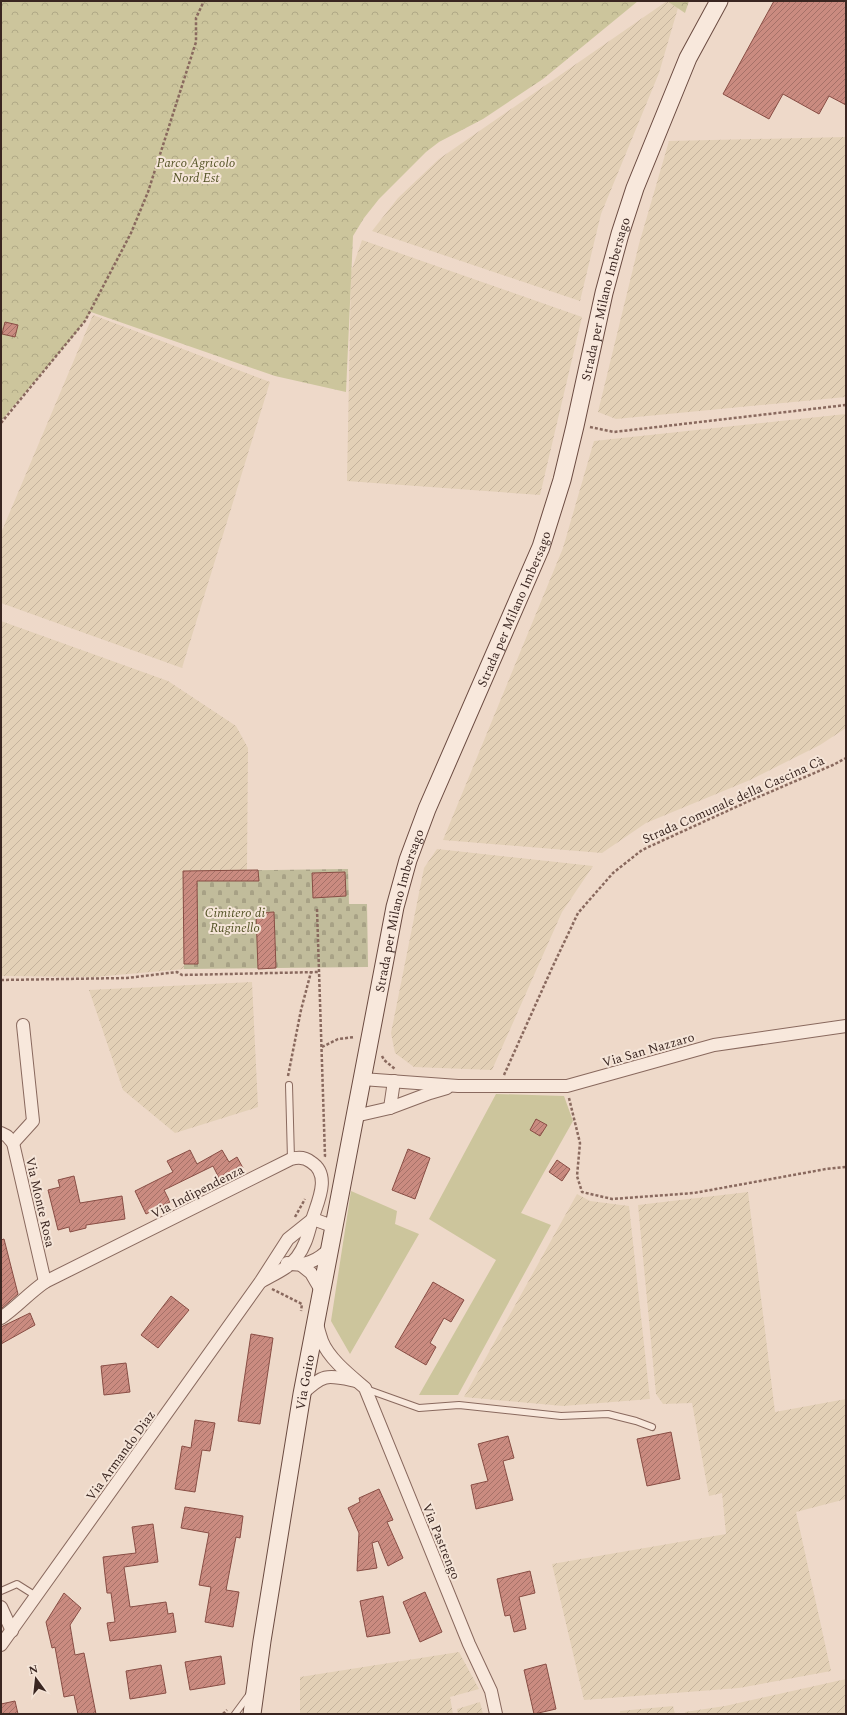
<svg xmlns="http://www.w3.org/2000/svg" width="847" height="1715" font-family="Spectral,serif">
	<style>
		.farmland { fill: url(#farmland-furrows) }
		.grass { fill: #ccc59c }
		.forest { fill: url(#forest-crowns) }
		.cemetery { fill: url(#cemetery-stones) }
		.building { fill: url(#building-hatch); stroke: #884d44 }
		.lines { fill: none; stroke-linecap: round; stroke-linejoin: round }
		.lane-casing { stroke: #89695e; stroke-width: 8 }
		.street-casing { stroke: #89695e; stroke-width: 14 }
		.secondary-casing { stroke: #6b4b41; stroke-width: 19 }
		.path { stroke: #89695e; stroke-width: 2.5; stroke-dasharray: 3 2; stroke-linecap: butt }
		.lane { stroke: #f8e8dc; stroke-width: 6 }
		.street { stroke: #f8e8dc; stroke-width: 12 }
		.secondary { stroke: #f8e8dc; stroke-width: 17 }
		.labels { text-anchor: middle; stroke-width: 4; stroke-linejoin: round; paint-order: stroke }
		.park-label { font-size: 13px; font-style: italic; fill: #565528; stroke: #f5e5d8 }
		.street-label { font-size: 13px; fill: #3a2621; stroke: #f5e5d8 }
	</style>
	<defs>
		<pattern id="farmland-furrows" width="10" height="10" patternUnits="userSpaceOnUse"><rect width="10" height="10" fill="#e3d0b6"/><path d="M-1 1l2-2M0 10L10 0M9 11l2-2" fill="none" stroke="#c4b29c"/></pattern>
		<pattern id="forest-crowns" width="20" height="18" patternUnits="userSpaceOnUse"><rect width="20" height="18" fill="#ccc59c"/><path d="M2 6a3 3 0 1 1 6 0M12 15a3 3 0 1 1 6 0" fill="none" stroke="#b0a986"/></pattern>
		<pattern id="cemetery-stones" width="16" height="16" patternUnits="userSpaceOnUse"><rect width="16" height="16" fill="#c1bc9b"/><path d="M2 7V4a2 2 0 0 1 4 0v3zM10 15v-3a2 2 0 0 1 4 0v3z" fill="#a7a185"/></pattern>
		<pattern id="building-hatch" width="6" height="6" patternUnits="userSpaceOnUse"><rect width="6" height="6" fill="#ca8b80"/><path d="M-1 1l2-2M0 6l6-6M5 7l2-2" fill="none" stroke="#a57168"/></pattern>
	</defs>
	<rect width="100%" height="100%" fill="#eed9c9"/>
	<g class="farmland">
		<polygon points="667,1 680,1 659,73 601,214 580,301 372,231 398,198 439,159"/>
		<polygon points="846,137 846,397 616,419 598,412 639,244 669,141"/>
		<polygon points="362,240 582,317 540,495 347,481 351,272"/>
		<polygon points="93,315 270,382 182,668 1,603 1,533"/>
		<polygon points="846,414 846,728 820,745 750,780 646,823 602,853 443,840 563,548 594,441"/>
		<polygon points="1,621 168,681 236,726 248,748 247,870 183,871 184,969 95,977 1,976"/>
		<polygon points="437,849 593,866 562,912 492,1070 414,1067 395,1053 391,1033 424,868"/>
		<polygon points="252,982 258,1107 175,1133 123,1090 89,990"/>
		<polygon points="748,1192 775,1412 846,1399 846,1499 796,1512 831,1671 739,1688 584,1700 552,1564 726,1534 722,1493 709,1496 692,1403 663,1404 656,1394 638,1205"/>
		<polygon points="577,1194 590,1201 629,1206 650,1399 563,1406 464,1397"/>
		<polygon points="459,1652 479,1689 450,1697 453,1714 300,1714 300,1677"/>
		<polygon points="846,1679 846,1714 686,1714 685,1712 725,1706"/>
		<polygon points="480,1702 483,1714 458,1714 457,1709"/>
		<polygon points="673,1706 675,1714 620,1714 620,1711"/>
	</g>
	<g class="grass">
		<polygon points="496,1094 564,1096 573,1121 521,1213 551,1225 458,1395 419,1395 496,1260 429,1219"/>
		<polygon points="351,1191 397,1211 395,1224 419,1234 350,1354 331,1321"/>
	</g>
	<g class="forest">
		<polygon points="1,1 638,1 543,79 483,119 439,142 426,152 379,199 364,218 353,236 346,392 275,376 91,312 76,333 1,421"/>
		<polygon points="667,1 689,1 685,13"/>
	</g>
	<polygon class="cemetery" points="348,869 349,904 367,904 368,967 184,969 183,871"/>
	<g class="building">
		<polygon points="774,1 846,1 846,105 829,96 819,114 783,94 769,119 723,94"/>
		<polygon points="5,322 18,325 15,337 2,334"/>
		<polygon points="258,870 259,881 197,881 198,964 184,964 183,871"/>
		<polygon points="345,872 346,896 313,898 312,873"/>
		<polygon points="274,912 276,968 258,969 256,913"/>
		<polygon points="536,1119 547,1125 540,1136 530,1130"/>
		<polygon points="408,1149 430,1158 415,1199 392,1190"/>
		<polygon points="190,1150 197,1164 222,1150 229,1162 237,1157 243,1168 220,1180 213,1166 164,1190 170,1202 146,1214 135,1191 173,1172 167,1161"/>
		<polygon points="557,1160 570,1169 562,1181 549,1172"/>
		<polygon points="74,1176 80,1203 122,1196 125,1219 86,1225 86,1228 70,1232 69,1227 58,1230 48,1190 60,1187 58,1180"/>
		<polygon points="4,1239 18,1294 1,1309 1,1240"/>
		<polygon points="433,1282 464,1300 451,1322 444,1318 430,1343 436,1347 426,1365 395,1347"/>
		<polygon points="171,1296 189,1310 158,1348 141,1335"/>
		<polygon points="30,1313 35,1325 1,1344 1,1327"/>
		<polygon points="251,1334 273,1338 260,1424 238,1421"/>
		<polygon points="126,1363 130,1392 104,1395 101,1366"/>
		<polygon points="195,1420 215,1423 210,1451 202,1450 195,1492 175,1489 182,1446 191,1448"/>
		<polygon points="671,1432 680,1479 647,1486 637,1439"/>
		<polygon points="508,1436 514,1458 503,1461 513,1500 476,1509 471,1485 488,1481 478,1444"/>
		<polygon points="379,1489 393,1520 387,1522 403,1558 388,1566 378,1541 372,1543 377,1568 357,1571 359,1533 348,1508 360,1502 359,1498"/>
		<polygon points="185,1507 243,1516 240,1538 236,1537 226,1590 239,1592 233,1627 205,1622 211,1587 199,1585 209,1533 181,1528"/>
		<polygon points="153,1524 158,1562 124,1567 130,1607 166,1602 168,1614 173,1613 176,1632 110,1641 107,1623 115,1622 111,1593 107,1593 103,1557 136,1553 132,1527"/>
		<polygon points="530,1571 535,1593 519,1597 526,1629 514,1632 510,1615 505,1616 497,1579"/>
		<polygon points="425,1592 442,1632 420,1642 403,1602"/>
		<polygon points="64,1593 81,1608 70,1625 75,1655 84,1653 96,1714 78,1714 74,1695 64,1697 55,1647 52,1648 46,1622"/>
		<polygon points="383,1596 390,1633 367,1637 360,1601"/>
		<polygon points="221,1656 225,1684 190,1690 185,1662"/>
		<polygon points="546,1664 556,1709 534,1714 524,1670"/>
		<polygon points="161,1665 166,1693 130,1699 126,1671"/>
		<polygon points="15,1701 18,1714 1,1714 1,1704"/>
	</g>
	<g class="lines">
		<g class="lane-casing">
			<g id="lane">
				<polyline points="289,1085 291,1159"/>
				<polyline points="366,1389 419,1408 459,1405 561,1416 608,1414 636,1421 652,1427"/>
				<polyline points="1,1591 17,1584 36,1596"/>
				<polyline points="235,1714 249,1695"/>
			</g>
		</g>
		<g class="street-casing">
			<g id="street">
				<polyline points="362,1079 458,1086 567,1086 714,1045 846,1026"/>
				<polyline points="390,1108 394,1081"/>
				<polyline points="355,1116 390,1108 430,1093 447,1088"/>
				<polyline points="1,1133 7,1136 13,1143 45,1282"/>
				<polyline points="13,1143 33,1121 23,1025"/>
				<polyline points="313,1219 335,1227"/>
				<path d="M287,1263c16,5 32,-3 43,-15"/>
				<polyline points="301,1265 311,1273 322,1292"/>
				<path d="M1,1318c16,-11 28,-25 44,-36l246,-123c7,-2 14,-2 20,3 21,13 6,41 1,58 -4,14 -6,25 -15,37 -8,11 -23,17 -35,24"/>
				<path d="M317,1323c1,6 3,12 5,18 7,18 29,35 43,47l104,256 22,47 5,23"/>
				<path d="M302,1394c22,-21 25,-19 54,-13"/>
				<polyline points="1,1607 12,1631"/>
				<polyline points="1,1645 261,1281 288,1239 313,1219"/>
			</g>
		</g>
		<g class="secondary-casing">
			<g id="secondary">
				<path id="s1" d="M252,1714l10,-73 40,-247 93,-487 13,-47 19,-51 114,-262 21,-67 13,-54 29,-133 16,-59 15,-46 53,-130 31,-57"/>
			</g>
		</g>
		<g class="path">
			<polyline points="1,423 85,321 131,233 148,192 196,42 196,18 204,1"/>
			<polyline points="590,427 614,432 846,405"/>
			<polyline points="317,909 325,1156 324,1158"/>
			<polyline points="1,980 127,978 177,972 182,975 319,972"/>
			<polyline points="322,1047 338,1039 355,1037"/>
			<polyline points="382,1056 384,1060 395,1069"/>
			<polyline points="504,1075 552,968 578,913 613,873 642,850 749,801 833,765 846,758"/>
			<polyline points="288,1076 301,1010 311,972"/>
			<polyline points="569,1098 580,1143 577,1176 582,1192 612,1199 694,1193 826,1169 846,1167"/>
			<polyline points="295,1217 305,1199"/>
			<polyline points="272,1289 302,1304 301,1311"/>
			<polyline points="223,1714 227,1710"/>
		</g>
		<use href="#lane" class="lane"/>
		<use href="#street" class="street"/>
		<use href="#secondary" class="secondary"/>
	</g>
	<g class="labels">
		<g class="park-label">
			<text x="196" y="167">Parco Agricolo<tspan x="196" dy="15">Nord Est</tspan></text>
			<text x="235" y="917">Cimitero di<tspan x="235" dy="15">Ruginello</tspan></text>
		</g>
		<g class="street-label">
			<text dy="5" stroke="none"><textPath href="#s1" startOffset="1465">Strada per Milano Imbersago</textPath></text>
			<text dy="5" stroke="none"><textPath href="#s1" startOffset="1141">Strada per Milano Imbersago</textPath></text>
			<text transform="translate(733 799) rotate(-24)" y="5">Strada Comunale della Cascina Cà</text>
			<text dy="5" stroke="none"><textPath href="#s1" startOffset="817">Strada per Milano Imbersago</textPath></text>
			<text transform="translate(648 1049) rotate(-16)" y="5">Via San Nazzaro</text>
			<text transform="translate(197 1191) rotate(-27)" y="5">Via Indipendenza</text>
			<text transform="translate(41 1202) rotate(77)" y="5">Via Monte Rosa</text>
			<text dy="5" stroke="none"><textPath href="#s1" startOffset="336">Via Goito</textPath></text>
			<text transform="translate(120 1455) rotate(-54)" y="5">Via Armando Diaz</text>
			<text transform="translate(442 1541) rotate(68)" y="5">Via Pastrengo</text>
		</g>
	</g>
	<rect width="847" height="1715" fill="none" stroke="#3a2621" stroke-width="4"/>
	<g transform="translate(36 1679) rotate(345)" stroke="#f5e5d8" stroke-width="3" paint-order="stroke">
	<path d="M0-3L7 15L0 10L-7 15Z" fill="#3a2621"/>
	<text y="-6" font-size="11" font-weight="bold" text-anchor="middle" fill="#3a2621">N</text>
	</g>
</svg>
